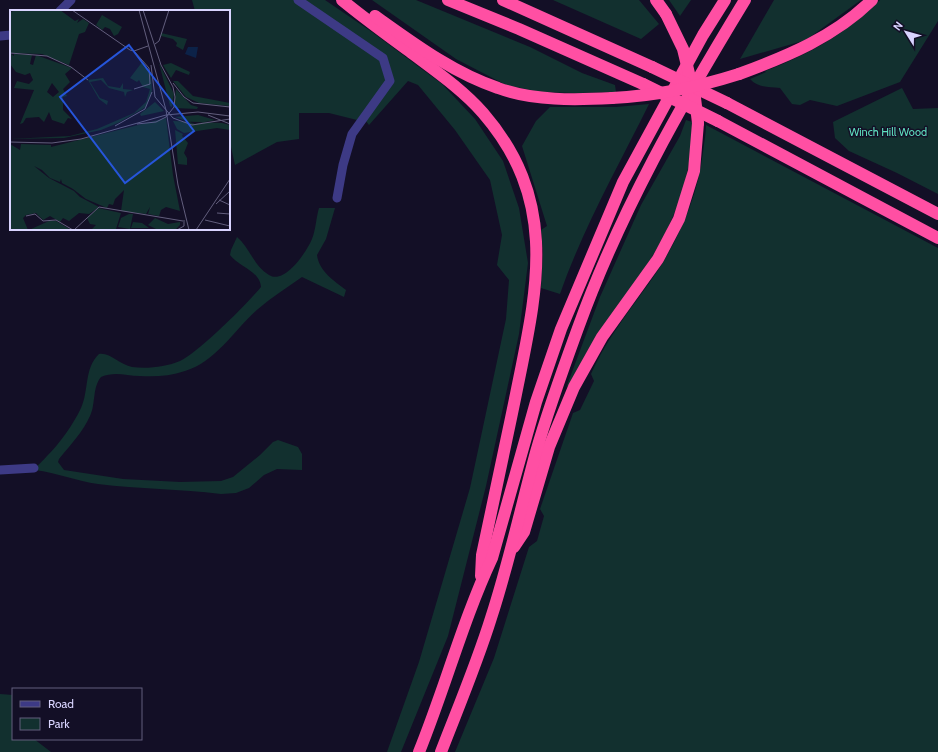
<svg xmlns="http://www.w3.org/2000/svg" width="938" height="752" font-family="Cabin,sans-serif">
	<style>
		.green { fill: #12302f }
		.lines { fill: none; stroke-linecap: round; stroke-linejoin: round }
		.minor { stroke: #3d3a85; stroke-width: 9 }
		.highway { stroke: #ff4fa3; stroke-width: 12 }
		.highway-bridge { stroke: #ff4fa3; stroke-width: 12 }
		.labels { text-anchor: middle; stroke-width: 3; stroke-linejoin: round; paint-order: stroke }
		.park-label { font-size: 11px; fill: #5fe0c0; stroke: #130f26 }
		.inset-road { fill: none; stroke: #625e7d; stroke-width: 1 }
		.view { fill: #2655da; fill-opacity: 0.15; stroke: #2655da; stroke-width: 2 }
		.inset-edge { fill: none; stroke: #d9d4ff; stroke-width: 2 }
	</style>
	<rect width="100%" height="100%" fill="#130f26"/>
	<g class="green">
		<polygon points="192,0 325,0 372,32 442,84 475,119 503,161 519,208 528,263 519,334 486,486 448,636 401,752 387,752 419,662 470,488 506,319 509,280 497,265 502,235 490,180 455,130 418,85 408,81 369,125 361,115 357,120 329,113 299,113 299,139 277,142 235,165 229,138 229,11 195,11"/>
		<polygon points="372,0 416,0 530,47 582,73 615,85 616,92 576,93 541,92 506,85 456,59"/>
		<polygon points="553,0 639,0 659,24 641,39"/>
		<polygon points="669,0 691,0 680,16"/>
		<polygon points="774,0 861,0 806,40 740,59"/>
		<path d="M880,0h58v21l-38,61 -63,24 -27,-6 -10,5 -8,-1 -12,-16c-11,-1 -22,0 -30,-9l16,-7 -1,-1c43,-16 82,-38 115,-71z"/>
		<polygon points="902,88 913,109 938,108 938,194 897,173 849,151 835,138 833,122"/>
		<path d="M649,104c-31,63 -66,124 -89,190l-19,-6 2,-37 -2,-21 6,-4 -25,-80 14,-25 14,-14h66z"/>
		<path d="M686,120l6,2c2,91 -52,154 -102,225 -8,12 -14,31 -24,41l34,-91 41,-92 39,-69z"/>
		<path d="M706,125l232,123v504h-483l39,-94 35,-111 8,-6 7,-25 -4,-7 33,-96 7,-3 14,-29 -3,-7c18,-41 47,-73 71,-110 21,-35 36,-71 41,-112 1,-9 3,-18 3,-27z"/>
		<path d="M319,208h16l-9,31 -9,16c2,16 17,26 29,35l-2,7 -42,-20c-14,10 -30,20 -44,32 -24,21 -42,53 -73,62 -15,5 -30,6 -45,5 -14,0 -25,-5 -39,1 -9,11 -5,27 -11,39 -7,16 -20,29 -31,43l-1,3 6,8 59,9 57,3 41,-1 12,-4 27,-22 13,-13 5,-2 20,7 4,7v16l-25,-1 -13,6 -15,13 -13,5 -15,1c-41,-5 -82,-5 -123,-10 -21,-3 -41,-11 -63,-14 3,-6 8,-9 12,-14 13,-13 26,-31 34,-48 8,-17 3,-40 18,-54 11,-2 21,11 33,13 15,2 34,0 48,-6 18,-8 67,-57 81,-74 -1,-16 -22,-20 -31,-32l1,-5 6,-13c13,11 16,28 32,38 16,10 38,-24 43,-36 4,-10 4,-21 7,-31z"/>
		<polygon points="0,694 13,695 13,739 34,739 51,752 0,752"/>
	</g>
	<g class="lines">
		<g class="minor">
			<polyline points="298,0 383,58 390,81 352,134 343,165 337,198"/>
			<polyline points="60,11 71,0"/>
			<polyline points="0,36 11,35"/>
			<polyline points="0,470 34,468"/>
		</g>
		<g class="highway">
			<path d="M342,0c22,18 44,34 67,51 25,19 53,38 74,62 77,89 54,177 33,281 -11,54 -23,108 -34,161l-1,21"/>
			<polyline points="448,0 519,29 643,84"/>
			<polyline points="503,0 652,67"/>
			<polyline points="656,0 666,14"/>
			<path d="M375,16c38,27 78,57 123,72 35,13 78,12 114,10"/>
			<path d="M739,74c49,-18 95,-37 133,-74"/>
			<polyline points="727,103 938,214"/>
			<polyline points="718,121 938,238"/>
			<polyline points="514,547 524,532 549,447 574,387 602,337 658,259 679,219 694,171 698,123"/>
			<path d="M419,752c26,-64 44,-132 73,-194l44,-156 25,-73 62,-147 80,-147 22,-35"/>
			<path d="M441,752c17,-44 36,-89 50,-134 18,-55 30,-111 45,-166 12,-42 27,-83 42,-124 42,-116 103,-223 167,-328"/>
		</g>
		<g class="highway-bridge">
			<polyline points="666,14 683,49 695,98 698,123"/>
			<polyline points="652,67 727,103"/>
			<polyline points="643,84 718,121"/>
			<path d="M612,98c44,-2 86,-11 127,-24"/>
		</g>
	</g>
	<g class="labels">
		<g class="park-label">
			<text x="888" y="136">Winch Hill Wood</text>
		</g>
	</g>
	<g transform="translate(10 10)">
		<rect width="220" height="220" fill="#130f26"/>
		<path d="M7,0h43l15,11 4,-2 -2,4 6,-4 6,4 -4,9 -6,2 -10,31 -27,-11 -32,-1 4,3v-2l18,1 -2,9 3,1 3,-10 36,13 -7,6 5,8 -7,7 4,7 -4,1v13l9,9 -4,-1 -4,6 -12,-4 -3,-8 -5,10 -5,-5 -13,1 -3,5 -3,1 14,-34 -20,-2 3,-7 12,3 4,-4 -3,-7 -5,2 -9,-3 -6,-8v-52zM42,73l7,9 -6,5 -6,-5zM92,5l20,12 -4,7 -4,2 -4,-7 -5,-2 -3,3 -6,-5zM151,23l26,6 -4,11 -7,-4 1,-3 -4,-4 -12,-3zM133,51l8,13 1,17 -6,16 -28,16 -17,7 -37,8 -54,1 60,-3 27,-7 37,-16 12,-11 4,-13 -7,-2 -4,-7 -2,2 -7,-4zM149,53l15,31 -2,13 -2,-1zM161,53l19,9 -1,3 -13,-5 -5,8 -8,-13zM93,68l5,8 12,2 3,-5v6l10,1 -6,2 -2,5 -1,-5 -15,-4 -8,-8 -11,2 10,16 8,3 -1,4 -8,-6 -11,-19zM163,71h5l15,15 37,7v3l-31,-3 -13,-6zM166,79l15,16 7,2 -1,2 -23,-1zM145,92l9,9 -23,5 -1,-2zM188,105l17,5 -20,4 -20,-7zM156,108l7,57 7,36 -14,-4 -5,3 -2,6 -11,-2 2,-7 -4,7 -25,-3 3,-21 -9,9 -2,6 -4,-1 -2,4 -21,-9 -13,-10 -11,-6 -1,-4 -1,3 -10,-4 -8,-8 -8,-4 15,12 25,13 6,6 19,10 -10,7 -10,-1 -10,8 -6,-3 -3,4 -10,-6 -7,4 -7,-7 -10,2 -3,3 5,12h-18v-86l10,6 1,-6 30,1v2zM163,111l49,2 8,2v5l-13,-2 -33,5 -7,-4zM165,120l8,4 -1,2 6,7 -4,10 3,5v7l-9,-1zM88,198l23,5 -5,16 19,1h-44l5,-5 -6,-1 -3,-6zM119,204h4l-3,15 -12,-2 3,-9zM145,208l13,6 12,-2v3l-5,5h-24l5,-1 -8,-4zM39,211h7l15,9h-42zM123,212l9,1 7,5h-18z" fill="#12302f" fill-rule="evenodd"/>
		<path d="M178,37h10l-2,11 -11,-4z" fill="#0c2248"/>
		<path class="inset-road" d="M62,0l58,40 4,1 14,-5M129,0l27,100 12,75 11,45M145,34l4,-3 10,-31M0,43l37,3 24,11 17,13M141,55l4,32 18,21 19,7 38,-6M163,73l11,14 9,6 37,4M124,79l16,-5 -1,-16 -15,-17M198,105l22,9M127,114l19,-2 10,-5 8,-10 1,-10 -2,-10 -12,-22 -18,-55M105,116l30,-17 7,-17M0,132l42,1 29,-4 85,-24 32,-3 32,4M209,190l11,5M206,194l14,-13M207,203l13,1M16,206l9,-2 8,7 13,-1 17,10M195,210l25,6M64,220l25,-23 84,14M167,220l7,-4v-6M186,220l34,-51"/>
		<path class="view" d="M119,35l65,86 -69,52 -65,-86z"/>
		<rect width="220" height="220" class="inset-edge"/>
	</g>
	<rect x="12" y="688" width="130" height="52" fill="#130f26" stroke="#625e7d"/>
	<rect x="20" y="701" width="20" height="6" fill="#3d3a85" stroke="#625e7d"/>
	<text x="48" y="708" font-size="12" fill="#d9d4ff">Road</text>
	<rect x="20" y="718" width="20" height="12" fill="#12302f" stroke="#625e7d"/>
	<text x="48" y="728" font-size="12" fill="#d9d4ff">Park</text>
	<g transform="translate(906 32) rotate(307)" stroke="#130f26" stroke-width="3" paint-order="stroke">
	<path d="M0-3L7 15L0 10L-7 15Z" fill="#d9d4ff"/>
	<text y="-6" font-size="11" font-weight="bold" text-anchor="middle" fill="#d9d4ff">N</text>
	</g>
</svg>
